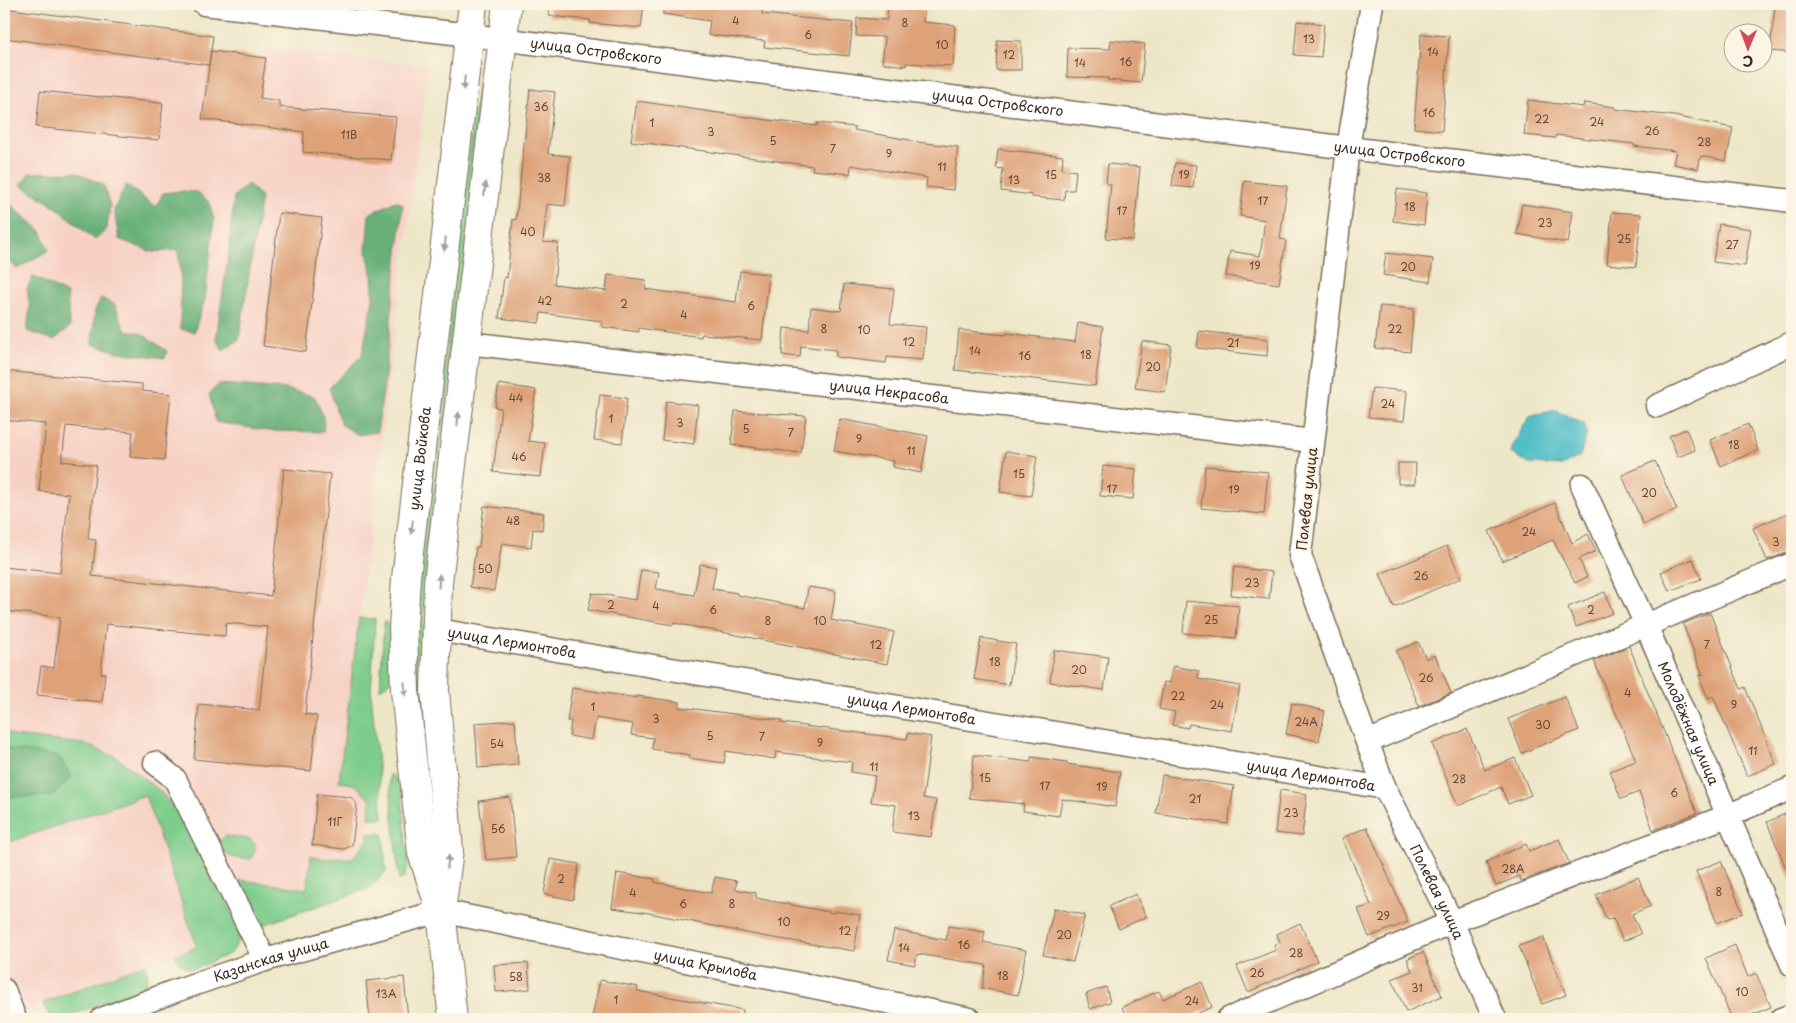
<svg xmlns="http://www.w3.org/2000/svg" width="1796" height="1023" font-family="'Playpen Sans',sans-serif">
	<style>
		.built { fill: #f7d1c6 }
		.green { fill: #7fcd8d; stroke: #5d7c56 }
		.forest { fill: #67b078; stroke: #516d4b }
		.water { fill: #51bec8; stroke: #467473 }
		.building { fill: #dea279 }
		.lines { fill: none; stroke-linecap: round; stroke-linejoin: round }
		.minor-casing { stroke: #796c59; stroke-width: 25 }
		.major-casing { stroke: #796c59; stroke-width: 30 }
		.minor { stroke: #fff; stroke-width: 22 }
		.major { stroke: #fff; stroke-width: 28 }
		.oneway { fill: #a79f9a }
		.labels { text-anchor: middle; stroke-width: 4.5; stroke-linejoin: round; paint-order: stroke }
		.number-label { font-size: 11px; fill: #644835 }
		.street-label { font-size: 14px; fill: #3b2a1e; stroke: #fcf5e5 }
	</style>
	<rect width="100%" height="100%" fill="#fcf5e5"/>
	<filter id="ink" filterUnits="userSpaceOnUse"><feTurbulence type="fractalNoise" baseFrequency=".02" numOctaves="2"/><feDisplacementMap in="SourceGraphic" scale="10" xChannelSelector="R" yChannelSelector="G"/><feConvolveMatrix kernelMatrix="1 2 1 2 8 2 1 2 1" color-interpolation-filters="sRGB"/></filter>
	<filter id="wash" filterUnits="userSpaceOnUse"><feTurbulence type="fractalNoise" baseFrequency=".0096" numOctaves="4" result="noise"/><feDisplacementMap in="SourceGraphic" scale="20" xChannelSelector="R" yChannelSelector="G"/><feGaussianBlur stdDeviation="1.12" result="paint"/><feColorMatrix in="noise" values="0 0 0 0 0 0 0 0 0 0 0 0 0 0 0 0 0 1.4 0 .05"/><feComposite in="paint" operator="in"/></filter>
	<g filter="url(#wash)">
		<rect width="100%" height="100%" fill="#ede6c7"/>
		<polygon class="built" points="4,8 213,36 211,51 265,58 267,47 428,66 339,781 356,785 371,801 368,840 353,858 322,902 258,912 201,947 144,966 19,1014 4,971"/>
		<g class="green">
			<polygon points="478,82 484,82 486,86 426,580 422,640 424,691 443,866 433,867 413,635"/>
			<polygon points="359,618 375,619 371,693 383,818 369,818 371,801 356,785 339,781"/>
			<polygon points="384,621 394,629 393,679 380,689"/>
			<path d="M4,730l9,6 71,8 32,13 44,34 28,34 52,104c-2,8 -3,17 -8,23 -3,3 -10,5 -15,7 -16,8 -32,18 -42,-4l22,-8 -52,-152 -141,49z"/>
			<polygon points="389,774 401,783 408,865 404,878 399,880"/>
			<polygon points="368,833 383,834 386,872 370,888 257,927 238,891 240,880 307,889 311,856 326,859 352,858 368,840"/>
			<path d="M225,836l25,3 5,5v7l-4,8c-17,-2 -25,1 -33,-16z"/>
			<polygon points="145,964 148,974 145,987 61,1019 48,1014 43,1003"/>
		</g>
		<g class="forest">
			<polygon points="76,172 104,185 110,206 107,229 95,240 59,209 21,185 29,173"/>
			<polygon points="248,184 261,197 239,340 223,350 216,339 229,250 234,196"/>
			<polygon points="126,185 156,207 163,193 183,191 197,192 209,202 214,219 205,299 194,332 180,329 181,277 178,250 152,252 119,239 114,209"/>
			<polygon points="4,199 41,231 49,250 17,269 4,256"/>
			<polygon points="396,201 403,204 384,386 377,432 358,435 341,424 329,388 362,355 373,299 372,273 366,249 369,214"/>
			<polygon points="33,276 67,294 70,327 54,340 27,331 30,307 27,289"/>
			<polygon points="101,298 115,305 125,330 141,333 167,351 165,358 118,352 92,344 95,310"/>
			<path d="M219,384l68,5 28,8c5,12 11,21 8,35l-55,-1 -52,-9 -7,-28z"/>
			<polygon points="4,748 59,757 72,777 52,796 4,797"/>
		</g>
		<polygon class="water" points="1555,410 1584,424 1587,433 1580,456 1562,466 1529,464 1511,453 1514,443 1529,417"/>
		<g id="blocks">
			<g class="building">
				<polygon points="550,4 644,4 641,28 590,23 590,20 549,16"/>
				<polygon points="663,4 729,4 763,7 762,14 853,23 849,56 764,47 765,41 708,35 710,21 663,14"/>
				<polygon points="888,4 925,4 923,22 955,25 953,66 906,63 906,66 882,63 885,37 856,36 857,18 887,20"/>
				<polygon points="1775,6 1792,8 1792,53 1770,51"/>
				<polygon points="4,8 213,36 209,65 4,38"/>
				<polygon points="1297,21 1324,24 1321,57 1294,55"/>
				<polygon points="1421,34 1449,36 1442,131 1414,128"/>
				<polygon points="997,40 1021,41 1021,70 996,70"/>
				<polygon points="1111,40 1145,44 1141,83 1107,80 1108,78 1067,77 1068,48 1110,49"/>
				<polygon points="211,51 266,58 260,98 279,101 279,107 396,117 391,160 303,152 304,132 202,119"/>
				<polygon points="530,89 555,92 548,154 570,156 565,206 547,204 543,242 558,243 554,284 606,291 608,275 646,280 645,289 736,302 740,271 769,274 762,340 702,334 701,337 639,328 639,332 602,327 602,321 541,313 539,323 499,318 504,277 507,278 513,219 516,220"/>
				<polygon points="40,91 163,103 159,140 36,127"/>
				<polygon points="1528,100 1583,107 1584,103 1615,107 1615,109 1674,116 1733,128 1726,161 1701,156 1698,169 1673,164 1676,151 1634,146 1634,144 1556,135 1555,138 1524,135"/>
				<polygon points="637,101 760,119 817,126 817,123 855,127 854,130 910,140 910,141 958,147 953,190 926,187 927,178 851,165 850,174 812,170 813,166 631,141"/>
				<polygon points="998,149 1063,156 1062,169 1076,171 1074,190 1065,190 1064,200 1032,197 1032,195 1001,191 1003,169 996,168"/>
				<polygon points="1175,163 1196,165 1193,188 1172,186"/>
				<polygon points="1108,164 1140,167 1133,240 1106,238 1111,184 1106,184"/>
				<polygon points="1244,181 1287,186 1280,239 1286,240 1279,284 1226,276 1230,251 1260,256 1265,220 1240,216"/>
				<polygon points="1397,189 1427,193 1424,225 1393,221"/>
				<polygon points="1522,204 1573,212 1568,243 1517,234"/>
				<polygon points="1612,212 1641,214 1636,267 1607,264"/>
				<polygon points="279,213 322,218 306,352 263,346"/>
				<polygon points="1719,224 1751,229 1745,266 1713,262"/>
				<polygon points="1386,253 1433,259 1430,282 1383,275"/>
				<polygon points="844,284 894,289 890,324 926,327 923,360 887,357 886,363 836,357 836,350 801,346 800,357 782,355 784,328 809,330 811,307 841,311"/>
				<polygon points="1380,306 1414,309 1410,352 1375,348"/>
				<polygon points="1078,323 1103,327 1095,386 955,370 959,330 1006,335 1007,333 1075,342"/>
				<polygon points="1199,331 1268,339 1267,356 1197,348"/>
				<polygon points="1142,341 1171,345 1165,392 1135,388"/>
				<polygon points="4,371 142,384 142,391 171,394 164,460 130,457 133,432 66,426 62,461 96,465 88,539 96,540 92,576 271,596 284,469 330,474 305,714 317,716 311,771 194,759 199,704 259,710 268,627 226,623 225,636 106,624 101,673 105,673 102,702 37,695 41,666 54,668 60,617 4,611 4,567 60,573 69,494 39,491 46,424 4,420"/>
				<polygon points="499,384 536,390 528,441 545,443 541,477 493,472 501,408 495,407"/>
				<polygon points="1372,388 1407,391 1404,421 1368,417"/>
				<polygon points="600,395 627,398 622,443 594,440"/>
				<polygon points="666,401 698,405 694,444 662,440"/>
				<polygon points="735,411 806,416 801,453 731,445"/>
				<polygon points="840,419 928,436 921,473 893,467 894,461 834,451"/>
				<polygon points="1748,424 1758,450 1721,466 1710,440"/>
				<polygon points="1686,429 1695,450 1678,457 1669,436"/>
				<polygon points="1006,451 1037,456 1031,496 1000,492"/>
				<polygon points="1655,461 1677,510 1643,524 1622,475"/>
				<polygon points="1398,463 1416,463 1415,484 1398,484"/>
				<polygon points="1103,466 1136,469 1133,499 1100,496"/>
				<polygon points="1205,466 1268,472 1264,514 1201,508"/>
				<polygon points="1555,503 1572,543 1588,534 1596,551 1579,559 1587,577 1575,583 1553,540 1502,561 1489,531"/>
				<polygon points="484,506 544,513 542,530 533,529 531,547 502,543 494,591 470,587 476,547 479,547"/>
				<polygon points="1788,513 1792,523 1792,551 1767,560 1753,528"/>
				<polygon points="1447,546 1461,578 1394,607 1380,574"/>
				<polygon points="1693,559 1701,579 1669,591 1661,572"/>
				<polygon points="700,564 716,567 712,589 737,593 737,595 805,608 808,587 836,591 831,620 894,632 887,664 674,623 673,625 588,610 592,593 636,600 641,570 659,572 656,589 694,595"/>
				<polygon points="1234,567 1272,572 1269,599 1231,595"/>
				<polygon points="1605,592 1613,613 1576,627 1568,607"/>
				<polygon points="1186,601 1239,606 1236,638 1183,633"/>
				<polygon points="1710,613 1741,689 1745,687 1776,764 1747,776 1713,696 1708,698 1699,676 1703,675 1683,624"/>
				<polygon points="981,638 1016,644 1009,685 974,679"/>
				<polygon points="1418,642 1426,659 1435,655 1451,693 1419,706 1396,651"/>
				<polygon points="1629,646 1697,813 1653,830 1639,792 1621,799 1610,771 1636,761 1594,661"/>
				<polygon points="1054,650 1108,657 1104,690 1050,682"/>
				<polygon points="1173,666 1199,671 1198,679 1240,686 1232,731 1189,724 1188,728 1172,725 1175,712 1159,709 1164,682 1170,683"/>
				<polygon points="572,688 637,698 637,696 680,702 679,707 781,720 781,723 907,739 908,733 931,737 923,798 936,800 931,837 892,832 896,805 871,802 875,776 851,772 852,762 776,752 775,759 726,751 724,763 689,758 690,755 652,749 653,738 631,735 633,724 596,718 592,740 569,736 571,721 567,721"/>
				<polygon points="1565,697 1579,730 1522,753 1508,719"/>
				<polygon points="1292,703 1325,711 1319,741 1286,734"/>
				<polygon points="515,720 518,765 478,768 475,723"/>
				<polygon points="1467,729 1485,770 1515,758 1531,795 1508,804 1501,787 1458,806 1432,744"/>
				<polygon points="974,755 1031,762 1031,757 1067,762 1067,764 1120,772 1115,807 1062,799 1059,816 1023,811 1024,804 969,798"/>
				<polygon points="1162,775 1234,786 1228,824 1156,813"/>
				<polygon points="1280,790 1307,794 1302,836 1275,833"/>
				<polygon points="317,794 350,797 354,800 357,805 352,845 344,849 312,845"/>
				<polygon points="510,797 516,857 486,860 479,801"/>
				<polygon points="1792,811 1792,883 1767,822"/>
				<polygon points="1367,827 1408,922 1369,937 1358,909 1371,905 1342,838"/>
				<polygon points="1559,839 1569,863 1521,881 1519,876 1496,886 1486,862 1526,844 1529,851"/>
				<polygon points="550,859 579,864 573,900 544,894"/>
				<polygon points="1721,861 1743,913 1717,923 1696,871"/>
				<polygon points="617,873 655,879 654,882 711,893 715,877 737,881 735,889 756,893 756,898 834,913 835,911 860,915 854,951 762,936 649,913 612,908"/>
				<polygon points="1638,877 1651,906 1632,914 1641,934 1623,941 1613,918 1607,920 1596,895"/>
				<polygon points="1136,894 1146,917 1119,929 1109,906"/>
				<polygon points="1054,908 1085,915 1073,962 1043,955"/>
				<polygon points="1300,923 1317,961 1248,992 1237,966 1276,950 1274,945 1280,942 1277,934"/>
				<polygon points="949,926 985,932 983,942 1026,950 1018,995 982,988 986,965 917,954 915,965 888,960 894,930 946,940"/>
				<polygon points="1543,937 1566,995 1542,1004 1519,946"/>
				<polygon points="1735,945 1748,977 1756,973 1771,1007 1741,1019 1732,1019 1706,958"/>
				<polygon points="1423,952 1442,996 1406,1012 1392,979 1412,971 1407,959"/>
				<polygon points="528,963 530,989 496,992 494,965"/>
				<polygon points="404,977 408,1019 370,1019 366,981"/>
				<polygon points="600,980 638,987 637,991 743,1010 742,1019 604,1019 592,1017"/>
				<polygon points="1202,982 1212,1007 1184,1019 1127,1019 1122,1007 1159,991 1163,999"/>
				<polygon points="1106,987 1110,1002 1090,1009 1086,994"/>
			</g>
		</g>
	</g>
	<g filter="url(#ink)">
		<use href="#blocks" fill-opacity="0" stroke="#796c59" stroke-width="1"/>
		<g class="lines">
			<g class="minor-casing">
				<g id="minor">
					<path id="s1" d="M204,4l266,31 878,113 444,53"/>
					<path id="s2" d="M1372,4l-24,144 -48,407 67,187 18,46 67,134 43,97"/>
					<path id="s3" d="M467,343l846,98"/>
					<polyline points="1657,406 1792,343"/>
					<path id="s4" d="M1582,485l64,140 146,340"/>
					<path id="s5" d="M437,630l948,158"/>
					<polyline points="1367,742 1792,564"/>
					<polyline points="155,763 175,779 265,960"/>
					<polyline points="4,990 15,1019"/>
					<path id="s6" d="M102,1019l70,-27 93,-32 176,-49 529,108"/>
					<polyline points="1228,1019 1452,922 1727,816 1792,788"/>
					<polyline points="1781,1019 1792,1015"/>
				</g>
			</g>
			<g class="major-casing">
				<g id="major">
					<polyline points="442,904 449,850 435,691 438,582 507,4"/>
					<path id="s7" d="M453,1019l-12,-108 -19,-58 -17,-163 -2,-62 3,-50 67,-574"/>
				</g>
			</g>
			<use href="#minor" class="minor"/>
			<use href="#major" class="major"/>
		</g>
		<defs><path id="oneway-solid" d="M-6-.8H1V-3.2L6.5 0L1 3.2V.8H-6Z" transform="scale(1.25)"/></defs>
		<g class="oneway">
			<use href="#oneway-solid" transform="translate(464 83) rotate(97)"/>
			<use href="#oneway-solid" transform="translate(485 189) rotate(-83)"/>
			<use href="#oneway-solid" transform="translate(445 244) rotate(97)"/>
			<use href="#oneway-solid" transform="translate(458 419) rotate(-83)"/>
			<use href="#oneway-solid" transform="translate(412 527) rotate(97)"/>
			<use href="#oneway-solid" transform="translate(439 581) rotate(-86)"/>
			<use href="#oneway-solid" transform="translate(405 689) rotate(86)"/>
			<use href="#oneway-solid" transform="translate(448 862) rotate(-82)"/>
		</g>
	</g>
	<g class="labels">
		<g class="number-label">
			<text x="736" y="25">4</text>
			<text x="905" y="27">8</text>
			<text x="808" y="39">6</text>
			<text x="1309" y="43">13</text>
			<text x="942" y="49">10</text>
			<text x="1433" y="56">14</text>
			<text x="1009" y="59">12</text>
			<text x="1126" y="66">16</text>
			<text x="1080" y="67">14</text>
			<text x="541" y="111">36</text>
			<text x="1429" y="117">16</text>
			<text x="1542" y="123">22</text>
			<text x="1597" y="126">24</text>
			<text x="652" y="127">1</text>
			<text x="1652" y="135">26</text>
			<text x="711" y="136">3</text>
			<text x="349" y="139">11В</text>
			<text x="773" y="145">5</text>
			<text x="1704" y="146">28</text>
			<text x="833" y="153">7</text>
			<text x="889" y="158">9</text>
			<text x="942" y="171">11</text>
			<text x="1051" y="179">15</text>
			<text x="1184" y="179">19</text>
			<text x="544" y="182">38</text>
			<text x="1014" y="184">13</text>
			<text x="1263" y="205">17</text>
			<text x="1410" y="211">18</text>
			<text x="1122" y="215">17</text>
			<text x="1545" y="227">23</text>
			<text x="528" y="236">40</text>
			<text x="1624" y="243">25</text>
			<text x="1732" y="249">27</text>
			<text x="1255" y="270">19</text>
			<text x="1408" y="271">20</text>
			<text x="545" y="305">42</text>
			<text x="624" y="308">2</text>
			<text x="751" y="310">6</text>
			<text x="684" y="319">4</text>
			<text x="824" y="333">8</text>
			<text x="1395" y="333">22</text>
			<text x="864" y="334">10</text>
			<text x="909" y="346">12</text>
			<text x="1233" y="347">21</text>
			<text x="975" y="355">14</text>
			<text x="1086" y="359">18</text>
			<text x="1025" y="360">16</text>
			<text x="1153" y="371">20</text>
			<text x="516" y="402">44</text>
			<text x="1388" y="408">24</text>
			<text x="611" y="423">1</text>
			<text x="680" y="427">3</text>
			<text x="746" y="433">5</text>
			<text x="791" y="437">7</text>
			<text x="859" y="443">9</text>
			<text x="1734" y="449">18</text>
			<text x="911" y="455">11</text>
			<text x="519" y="461">46</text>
			<text x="1019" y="478">15</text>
			<text x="1112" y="493">17</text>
			<text x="1234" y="494">19</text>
			<text x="1649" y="497">20</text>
			<text x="513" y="525">48</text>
			<text x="1529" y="536">24</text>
			<text x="1776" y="546">3</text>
			<text x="485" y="573">50</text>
			<text x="1421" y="580">26</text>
			<text x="1252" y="587">23</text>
			<text x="611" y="609">2</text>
			<text x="656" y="610">4</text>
			<text x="713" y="614">6</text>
			<text x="1591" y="614">2</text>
			<text x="1211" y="624">25</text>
			<text x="768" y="625">8</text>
			<text x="820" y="625">10</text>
			<text x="876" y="649">12</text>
			<text x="1707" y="649">7</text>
			<text x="995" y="666">18</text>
			<text x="1079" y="674">20</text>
			<text x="1426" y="682">26</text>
			<text x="1628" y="697">4</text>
			<text x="1178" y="700">22</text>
			<text x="1217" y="709">24</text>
			<text x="1734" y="709">9</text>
			<text x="593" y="711">1</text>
			<text x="656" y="723">3</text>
			<text x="1306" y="726">24А</text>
			<text x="1543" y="729">30</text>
			<text x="710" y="740">5</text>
			<text x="762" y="741">7</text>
			<text x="820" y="747">9</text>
			<text x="497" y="748">54</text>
			<text x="1753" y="755">11</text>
			<text x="874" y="771">11</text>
			<text x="985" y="782">15</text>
			<text x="1459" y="783">28</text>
			<text x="1045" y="790">17</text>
			<text x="1102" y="791">19</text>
			<text x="1674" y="797">6</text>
			<text x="1195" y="803">21</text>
			<text x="1291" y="817">23</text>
			<text x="914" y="820">13</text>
			<text x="335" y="826">11Г</text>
			<text x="498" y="833">56</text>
			<text x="1513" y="873">28А</text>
			<text x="561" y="883">2</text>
			<text x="1719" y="896">8</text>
			<text x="633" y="897">4</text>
			<text x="683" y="908">6</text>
			<text x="732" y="908">8</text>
			<text x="1383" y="920">29</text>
			<text x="784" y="926">10</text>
			<text x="845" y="935">12</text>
			<text x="1064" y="939">20</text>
			<text x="964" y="949">16</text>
			<text x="904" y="952">14</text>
			<text x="1296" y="957">28</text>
			<text x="1257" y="977">26</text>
			<text x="1003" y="980">18</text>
			<text x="516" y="981">58</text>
			<text x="1417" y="992">31</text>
			<text x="1742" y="996">10</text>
			<text x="386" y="998">13А</text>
			<text x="616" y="1004">1</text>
			<text x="1192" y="1005">24</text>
		</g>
		<g class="street-label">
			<text dy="5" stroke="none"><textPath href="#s1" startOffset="395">улица Островского</textPath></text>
			<text dy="5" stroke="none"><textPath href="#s1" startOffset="800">улица Островского</textPath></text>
			<text dy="5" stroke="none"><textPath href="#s1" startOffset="1205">улица Островского</textPath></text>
			<text dy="5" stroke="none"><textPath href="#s3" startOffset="425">улица Некрасова</textPath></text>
			<text dy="5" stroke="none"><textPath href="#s7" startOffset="566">улица Войкова</textPath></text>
			<text transform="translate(1307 499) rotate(-84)" y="5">Полевая улица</text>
			<text dy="5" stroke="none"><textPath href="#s5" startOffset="76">улица Лермонтова</textPath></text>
			<text dy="5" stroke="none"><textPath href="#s5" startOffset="481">улица Лермонтова</textPath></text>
			<text dy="5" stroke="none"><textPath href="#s4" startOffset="261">Молодёжная улица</textPath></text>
			<text dy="5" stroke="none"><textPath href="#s5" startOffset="886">улица Лермонтова</textPath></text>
			<text dy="5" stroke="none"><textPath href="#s2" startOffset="920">Полевая улица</textPath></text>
			<text dy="5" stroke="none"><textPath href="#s6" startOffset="179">Казанская улица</textPath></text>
			<text dy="5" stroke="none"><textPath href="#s6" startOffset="626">улица Крылова</textPath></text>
		</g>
	</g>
	<rect width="1796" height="1023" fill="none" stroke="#fcf5e5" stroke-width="20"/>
	<g transform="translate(1748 48) rotate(181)"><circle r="24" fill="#fcf5e5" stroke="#afa495"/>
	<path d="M0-4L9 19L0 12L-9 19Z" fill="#d1495b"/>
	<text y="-8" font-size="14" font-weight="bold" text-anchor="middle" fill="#3b2a1e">С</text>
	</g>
</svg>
